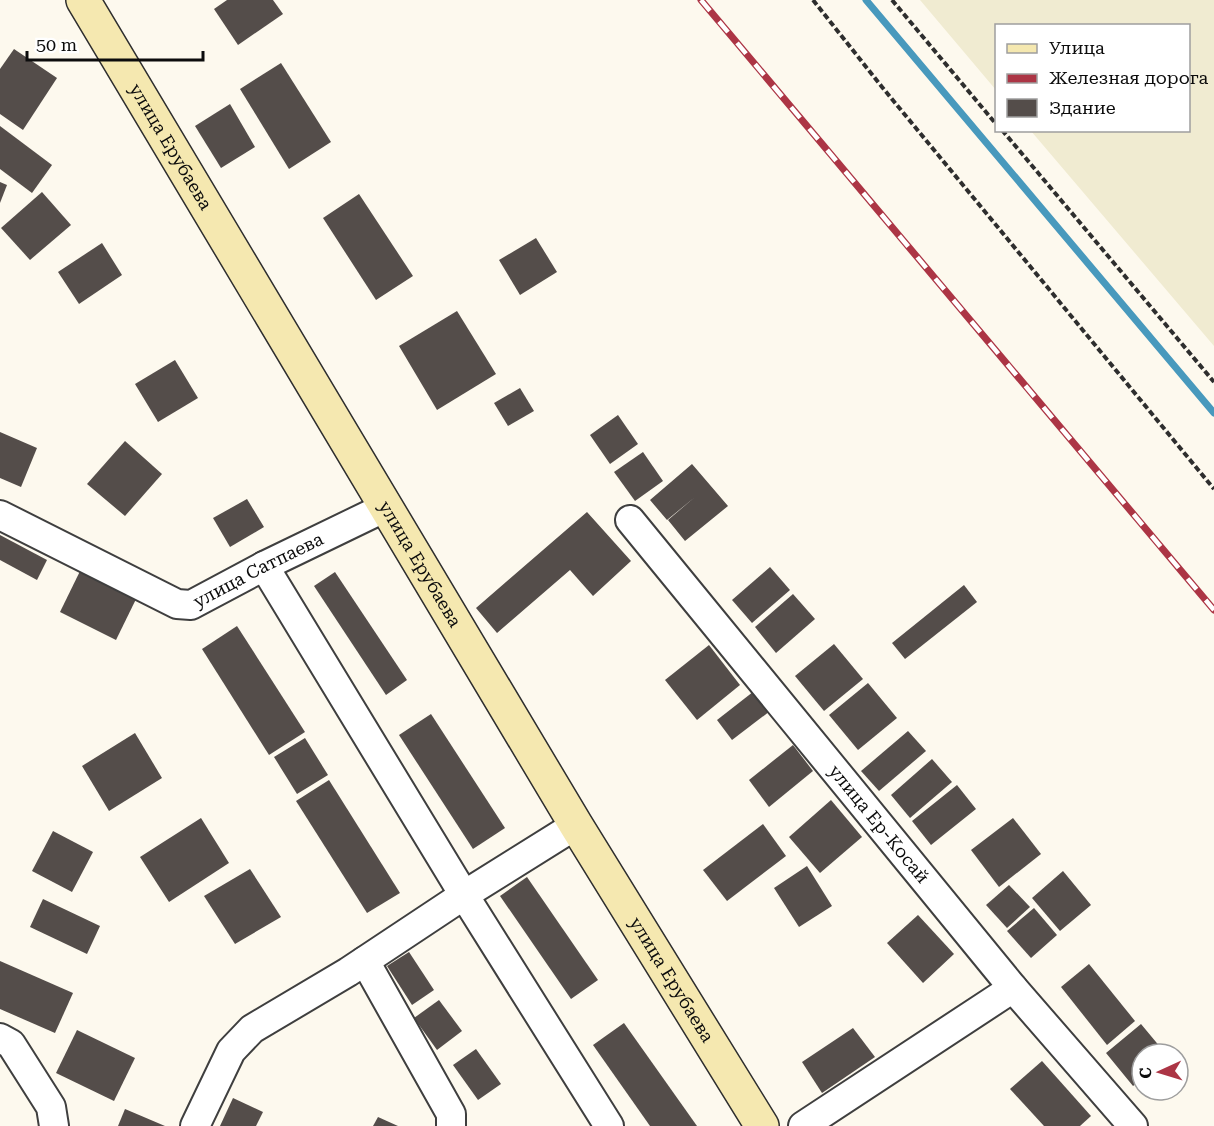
<svg xmlns="http://www.w3.org/2000/svg" width="1214" height="1126" font-family="'Roboto Serif',serif">
	<style>
		.farmland { fill: #f0ebd1 }
		.lines { fill: none; stroke-linecap: round; stroke-linejoin: round }
		.stream { stroke: #4899bd; stroke-width: 7 }
		.building { fill: #544d4a }
		.street-casing { stroke: #3f3f3f; stroke-width: 32 }
		.secondary-casing { stroke: #2e2e2e; stroke-width: 36 }
		.path { stroke: #2e2e2e; stroke-width: 4; stroke-dasharray: 6 3; stroke-linecap: butt }
		.street { stroke: #fff; stroke-width: 28 }
		.secondary { stroke: #f5e8b0; stroke-width: 33 }
		.rail-casing { stroke: #ac3545; stroke-width: 7 }
		.rail { stroke: #fff; stroke-width: 4.5; stroke-dasharray: 14; stroke-linecap: butt }
		.labels { text-anchor: middle; stroke-width: 6; stroke-linejoin: round; paint-order: stroke }
		.street-label { font-size: 18px; fill: #0c0c0c; stroke: #fff }
	</style>
	<rect width="100%" height="100%" fill="#fdf9ee"/>
	<polygon class="farmland" points="920,0 1214,0 1214,346 1031,131 1188,130 1188,26 996,26 996,90"/>
	<g class="lines">
		<polyline class="stream" points="866,0 1214,413"/>
	</g>
	<g class="building">
		<polygon points="227,0 273,0 283,14 238,45 214,9"/>
		<polygon points="14,49 57,78 23,130 0,114 0,69"/>
		<polygon points="281,63 331,142 289,169 240,89"/>
		<polygon points="230,104 255,147 221,168 195,126"/>
		<polygon points="0,126 52,165 32,193 0,169"/>
		<polygon points="0,182 7,185 0,203"/>
		<polygon points="42,192 71,225 30,260 1,228"/>
		<polygon points="359,194 413,276 376,300 323,218"/>
		<polygon points="536,238 557,272 520,295 499,260"/>
		<polygon points="102,243 122,275 79,304 58,272"/>
		<polygon points="457,311 496,374 437,410 399,346"/>
		<polygon points="175,360 198,398 158,422 135,384"/>
		<polygon points="520,388 534,411 508,426 494,403"/>
		<polygon points="618,415 638,444 610,464 590,435"/>
		<polygon points="0,432 37,448 21,487 0,478"/>
		<polygon points="125,441 162,474 125,516 87,484"/>
		<polygon points="643,452 663,481 635,501 614,472"/>
		<polygon points="692,464 728,506 685,541 668,520 695,497 667,520 650,500"/>
		<polygon points="247,499 264,527 230,547 213,518"/>
		<polygon points="587,512 631,561 593,596 570,570 497,633 476,608"/>
		<polygon points="0,535 47,560 37,580 0,560"/>
		<polygon points="83,565 139,593 116,640 60,612"/>
		<polygon points="770,567 790,590 752,623 732,600"/>
		<polygon points="335,572 407,680 386,695 314,586"/>
		<polygon points="964,585 977,602 905,659 892,643"/>
		<polygon points="793,594 815,619 776,653 755,627"/>
		<polygon points="237,626 305,732 269,755 202,649"/>
		<polygon points="834,644 863,679 824,711 795,676"/>
		<polygon points="709,645 740,685 697,720 665,680"/>
		<polygon points="868,683 897,718 858,750 829,715"/>
		<polygon points="758,688 774,708 732,740 717,720"/>
		<polygon points="431,714 505,828 473,849 399,735"/>
		<polygon points="908,731 926,751 879,791 861,771"/>
		<polygon points="135,733 162,778 109,811 82,766"/>
		<polygon points="305,738 328,775 297,794 274,757"/>
		<polygon points="793,745 813,771 769,807 749,780"/>
		<polygon points="932,759 952,782 910,818 891,795"/>
		<polygon points="329,780 400,893 367,913 296,801"/>
		<polygon points="957,785 976,809 931,845 912,821"/>
		<polygon points="831,800 862,837 820,873 789,837"/>
		<polygon points="201,818 229,863 169,902 140,857"/>
		<polygon points="1013,818 1041,854 999,887 971,850"/>
		<polygon points="763,824 786,856 727,901 703,870"/>
		<polygon points="53,831 93,852 72,892 32,871"/>
		<polygon points="807,866 832,906 799,927 774,888"/>
		<polygon points="250,869 281,917 235,944 204,896"/>
		<polygon points="1063,871 1091,905 1060,931 1032,898"/>
		<polygon points="527,877 598,980 571,999 500,896"/>
		<polygon points="1009,885 1030,907 1007,928 986,905"/>
		<polygon points="43,899 100,926 87,954 30,927"/>
		<polygon points="1034,908 1057,935 1031,958 1007,931"/>
		<polygon points="918,915 954,954 923,983 887,943"/>
		<polygon points="409,952 434,990 412,1005 387,966"/>
		<polygon points="0,961 73,993 55,1033 0,1009"/>
		<polygon points="1089,964 1135,1021 1107,1045 1061,987"/>
		<polygon points="439,1000 462,1031 437,1050 414,1018"/>
		<polygon points="624,1023 697,1126 650,1126 593,1045"/>
		<polygon points="1141,1024 1166,1054 1142,1054 1142,1079 1133,1086 1106,1053"/>
		<polygon points="853,1028 875,1057 822,1093 802,1062"/>
		<polygon points="77,1030 135,1058 114,1101 56,1073"/>
		<polygon points="476,1049 501,1084 478,1100 453,1065"/>
		<polygon points="1042,1061 1091,1116 1080,1126 1044,1126 1010,1089"/>
		<polygon points="233,1098 263,1112 256,1126 220,1126"/>
		<polygon points="125,1109 165,1126 118,1126"/>
		<polygon points="378,1117 398,1126 373,1126"/>
	</g>
	<g class="lines">
		<g class="street-casing">
			<g id="street">
				<path id="s1" d="M0,515l177,89 14,1 73,-39 122,-59"/>
				<path id="s2" d="M630,520l383,468 120,138"/>
				<polyline points="264,566 464,895 609,1126"/>
				<polyline points="365,961 451,1114 451,1126"/>
				<polyline points="0,1038 11,1044 51,1107 54,1126"/>
				<polyline points="195,1126 231,1051 252,1029 348,972 464,895 576,825"/>
				<polyline points="803,1126 1013,988"/>
			</g>
		</g>
		<g class="secondary-casing">
			<g id="secondary">
				<path id="s3" d="M83,0l493,825 186,301"/>
			</g>
		</g>
		<g class="path">
			<polyline points="813,0 882,87 1214,489"/>
			<polyline points="892,0 996,124"/>
			<polyline points="1002,130 1214,382"/>
		</g>
		<use href="#street" class="street"/>
		<use href="#secondary" class="secondary"/>
		<g class="rail-casing">
			<polyline id="rail" points="701,0 1214,610"/>
		</g>
		<use href="#rail" class="rail"/>
	</g>
	<g class="labels">
		<g class="street-label">
			<text dy="6" stroke="none"><textPath href="#s3" startOffset="171">улица Ерубаева</textPath></text>
			<text dy="6" stroke="none"><textPath href="#s3" startOffset="657">улица Ерубаева</textPath></text>
			<text dy="6" stroke="none"><textPath href="#s1" startOffset="288">улица Сатпаева</textPath></text>
			<text dy="6" stroke="none"><textPath href="#s2" startOffset="393">улица Ер-Косай</textPath></text>
			<text dy="6" stroke="none"><textPath href="#s3" startOffset="1143">улица Ерубаева</textPath></text>
		</g>
	</g>
	<rect x="995" y="24" width="195" height="108" fill="#ffffff" stroke="#9e9e9e" stroke-width="1.5"/>
	<rect x="1007" y="44" width="30" height="9" fill="#f5e8b0" stroke="#9e9e9e" stroke-width="1.5"/>
	<text x="1049" y="54" font-size="18" fill="#0c0c0c">Улица</text>
	<rect x="1007" y="74" width="30" height="9" fill="#ac3545" stroke="#9e9e9e" stroke-width="1.5"/>
	<text x="1049" y="84" font-size="18" fill="#0c0c0c">Железная дорога</text>
	<rect x="1007" y="99" width="30" height="18" fill="#544d4a" stroke="#9e9e9e" stroke-width="1.5"/>
	<text x="1049" y="114" font-size="18" fill="#0c0c0c">Здание</text>
	<g transform="translate(1160 1072) rotate(266)"><circle r="28" fill="#ffffff" stroke="#9e9e9e" stroke-width="1.5"/>
	<path d="M0-4.5L10 22L0 15L-10 22Z" fill="#ac3545"/>
	<text y="-9" font-size="16" font-weight="bold" text-anchor="middle" fill="#0c0c0c">С</text>
	</g>
	<path d="M27 51v9h176v-9" fill="none" stroke="#0c0c0c" stroke-width="3"/>
	<text x="36" y="51" font-size="18" fill="#0c0c0c" stroke="#ffffff" stroke-width="4.5" paint-order="stroke">50 m</text>
</svg>
